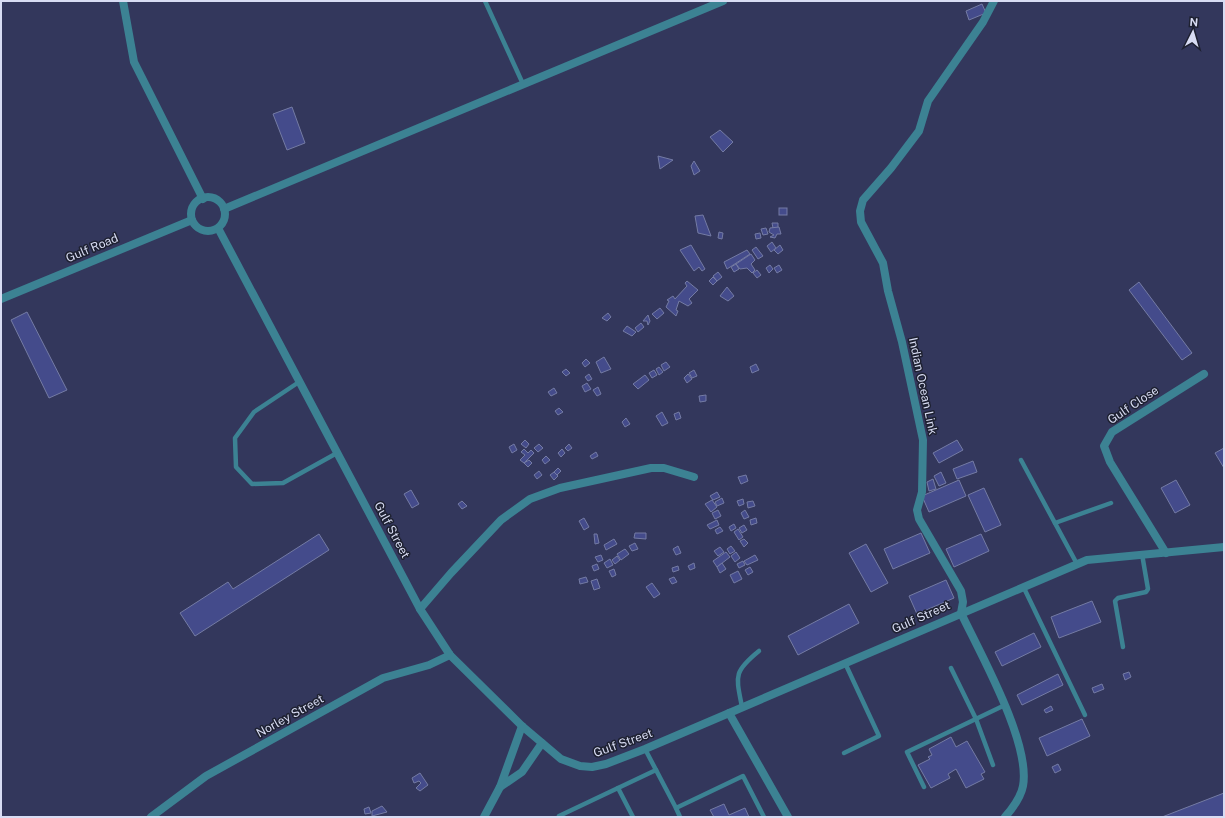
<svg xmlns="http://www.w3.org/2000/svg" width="1225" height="818" font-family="'Public Sans',sans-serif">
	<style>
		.building { fill: #444b8b; stroke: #747ba4 }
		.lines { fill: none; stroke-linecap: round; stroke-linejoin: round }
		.service { stroke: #3c8293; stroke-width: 4.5 }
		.minor { stroke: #3c8293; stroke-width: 8 }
		.tertiary { stroke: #3c8293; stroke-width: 8 }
		.labels { text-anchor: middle; stroke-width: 3; stroke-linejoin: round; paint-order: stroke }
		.street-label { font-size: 12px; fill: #d8dcf3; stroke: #1e2131 }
	</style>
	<rect width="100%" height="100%" fill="#33375c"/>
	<g class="building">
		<polygon points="982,4 986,13 969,20 966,11"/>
		<polygon points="292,107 305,143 287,150 273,114"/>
		<polygon points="720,130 733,142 723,152 710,137"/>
		<polygon points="658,156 673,160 660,169"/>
		<polygon points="694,161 700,171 694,175 691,166"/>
		<rect x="779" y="208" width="8" height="7"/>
		<polygon points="703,215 711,236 698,233 695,216"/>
		<polygon points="772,223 778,223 778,228 773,228"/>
		<polygon points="779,227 781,234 777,234 775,238 770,237 774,235 769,232 770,228"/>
		<polygon points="766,228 768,234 763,235 761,229"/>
		<polygon points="719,232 723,233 722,239 718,238"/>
		<polygon points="760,233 761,238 756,239 755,234"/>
		<polygon points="772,242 776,248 771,252 767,246"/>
		<polygon points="691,245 705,269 702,271 699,267 694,271 680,250"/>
		<polygon points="780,245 783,250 778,254 774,250"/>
		<polygon points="756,247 763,256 758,259 752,250"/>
		<polygon points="747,250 750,254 727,269 724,262"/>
		<polygon points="751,254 755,260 751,264 755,270 752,273 747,268 740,269 736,264"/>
		<polygon points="736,264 739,269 734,272 731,267"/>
		<polygon points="770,265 773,269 769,273 766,268"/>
		<polygon points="779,265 782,270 777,273 774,268"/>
		<polygon points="757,270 761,275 757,278 753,273"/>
		<polygon points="718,272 722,277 717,281 713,276"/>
		<polygon points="713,277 717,281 713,285 709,281"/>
		<polygon points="687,281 698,290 689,299 692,303 688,306 679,301 676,310 678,311 676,316 666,307 669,301 667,300 673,296 675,299 687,286 685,283"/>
		<polygon points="1139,282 1192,353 1182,360 1129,290"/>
		<polygon points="727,287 734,296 728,301 720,296"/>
		<polygon points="660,308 664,313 657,319 652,314"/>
		<polygon points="27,312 67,390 49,398 11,320"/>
		<polygon points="608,313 611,317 607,321 602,318"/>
		<polygon points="648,315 650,321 648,325 647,321 643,321"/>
		<polygon points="641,323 644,327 638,332 635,328"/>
		<polygon points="627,326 636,332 632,336 623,331"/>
		<polygon points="604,357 611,369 601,373 596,362"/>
		<polygon points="586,359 590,363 585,367 582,363"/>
		<polygon points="666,362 670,367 664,371 661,365"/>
		<polygon points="756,364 759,370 752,373 750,367"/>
		<polygon points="659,367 663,372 659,375 656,369"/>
		<polygon points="566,369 570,373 566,376 562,372"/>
		<polygon points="654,370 657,375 652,378 649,373"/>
		<polygon points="694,370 697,376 692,378 689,373"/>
		<polygon points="589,374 592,379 588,381 585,377"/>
		<polygon points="688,374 692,379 687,383 684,378"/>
		<polygon points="645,375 649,380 638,389 633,384"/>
		<polygon points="587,383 591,389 585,392 582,386"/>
		<polygon points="598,387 601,394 597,396 593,390"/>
		<polygon points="554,388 557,393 551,396 548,392"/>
		<polygon points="706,395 706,401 700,402 699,396"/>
		<polygon points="559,408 563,412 558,415 555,411"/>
		<polygon points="662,412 668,423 662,426 656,416"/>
		<polygon points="679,412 681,418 676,420 674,414"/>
		<polygon points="626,418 630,424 625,427 622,422"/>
		<polygon points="525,440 529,444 526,448 521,444"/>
		<polygon points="957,440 963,450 939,463 933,453"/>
		<polygon points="514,444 517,450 512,453 509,447"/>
		<polygon points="539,444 543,448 538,452 534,448"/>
		<polygon points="569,444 572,448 568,451 565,448"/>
		<polygon points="1224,448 1224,468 1215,453"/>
		<polygon points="524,449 528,453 531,450 534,453 524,463 520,460 525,455 521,452"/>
		<polygon points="562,449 565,453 561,457 558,453"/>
		<polygon points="596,452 598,456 592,459 590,456"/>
		<polygon points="546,456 550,460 545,464 542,460"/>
		<polygon points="529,460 532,463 528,467 524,463"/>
		<polygon points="973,461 977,472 957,479 953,469"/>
		<polygon points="558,468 561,471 557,475 554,472"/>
		<polygon points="539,471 542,475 537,479 534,475"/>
		<polygon points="554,472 558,476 554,480 550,475"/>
		<polygon points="941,472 946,483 939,486 934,476"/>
		<polygon points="746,475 748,481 741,484 738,477"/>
		<polygon points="933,479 936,489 929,491 927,482"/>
		<polygon points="959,480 966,496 929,512 922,496"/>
		<polygon points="1176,480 1190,505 1175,513 1161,488"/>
		<polygon points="984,488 1001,525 985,532 968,495"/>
		<polygon points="411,490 419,504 412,508 404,494"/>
		<polygon points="717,492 720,497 713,500 710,496"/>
		<polygon points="722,498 724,503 717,506 715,502"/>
		<polygon points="743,499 744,504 739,506 737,501"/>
		<polygon points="712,500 717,507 711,512 705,504"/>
		<polygon points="462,501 467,506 462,509 458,504"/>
		<polygon points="753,501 755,506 748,508 747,502"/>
		<polygon points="718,510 721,516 715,519 712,513"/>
		<polygon points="745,510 749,517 744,519 741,513"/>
		<polygon points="584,518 589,527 584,530 579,521"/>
		<polygon points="756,518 757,523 751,525 750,520"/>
		<polygon points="717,520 719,525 710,529 707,525"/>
		<polygon points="734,524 736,528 731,531 729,527"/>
		<polygon points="744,525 747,530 742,533 739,528"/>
		<polygon points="720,527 723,531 717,534 715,530"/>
		<polygon points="738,529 743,537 739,540 734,532"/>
		<polygon points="635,533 646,533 646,539 634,538"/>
		<polygon points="921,533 930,553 893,569 884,549"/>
		<polygon points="319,534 329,550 195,636 180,613 228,582 233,589"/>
		<polygon points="594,534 597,534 599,543 595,544"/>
		<polygon points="981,534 989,551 954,567 946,549"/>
		<polygon points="614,539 617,544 606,550 604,545"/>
		<polygon points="744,539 748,543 744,547 740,541"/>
		<polygon points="635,543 638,549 632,551 629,546"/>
		<polygon points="866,544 888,583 871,592 849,553"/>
		<polygon points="678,546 681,553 676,555 673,549"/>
		<polygon points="731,546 735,551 730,554 727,549"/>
		<polygon points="720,547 724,552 718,556 714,551"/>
		<polygon points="625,549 629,554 621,560 617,554"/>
		<polygon points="726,552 730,557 717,567 713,561"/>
		<polygon points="736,552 740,558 735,562 731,556"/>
		<polygon points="601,555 603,560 598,562 595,557"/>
		<polygon points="755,555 758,560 747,565 744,561"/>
		<polygon points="617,556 620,560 615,564 612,560"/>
		<polygon points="610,559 613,565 607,568 604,563"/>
		<polygon points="743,561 745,565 739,568 737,564"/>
		<polygon points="694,563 695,568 690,570 688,566"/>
		<polygon points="722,563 726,569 720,573 717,567"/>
		<polygon points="597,564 599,569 594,571 592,566"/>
		<polygon points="678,566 679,570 673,572 672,568"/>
		<polygon points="750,567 753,572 748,575 745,570"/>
		<polygon points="614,569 616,575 612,577 609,571"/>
		<polygon points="738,571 742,579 734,583 730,575"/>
		<polygon points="586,577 588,582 580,584 579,579"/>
		<polygon points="674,577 677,582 672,584 669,579"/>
		<polygon points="597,579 600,588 594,590 591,581"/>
		<polygon points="946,580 954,598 917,614 909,596"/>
		<polygon points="652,583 660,594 654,598 646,587"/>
		<polygon points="1092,601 1101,622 1059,638 1051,617"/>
		<polygon points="849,604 859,623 798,655 788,636"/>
		<polygon points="1034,633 1041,647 1002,666 995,652"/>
		<polygon points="1129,672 1131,677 1125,680 1123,674"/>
		<polygon points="1058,674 1063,685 1022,705 1017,695"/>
		<polygon points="1102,684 1104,689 1094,693 1092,688"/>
		<polygon points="1051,706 1053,710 1046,713 1044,710"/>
		<polygon points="1082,719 1090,736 1047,756 1039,738"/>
		<polygon points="951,737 956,747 967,741 985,772 981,774 984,779 966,788 956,769 948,774 950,778 931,788 918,765 930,759 928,757 932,755 929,749"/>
		<polygon points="1058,764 1061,770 1055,773 1052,767"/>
		<polygon points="420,773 428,785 420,791 416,788 421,783 419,781 414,783 412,778"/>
		<polygon points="1224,793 1224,817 1162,817"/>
		<polygon points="724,804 729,815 745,808 749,817 714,817 710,810"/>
		<polygon points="382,806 387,812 372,816 372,811"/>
		<polygon points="369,807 371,813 365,814 364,809"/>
	</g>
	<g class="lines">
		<g class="service">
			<polyline points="485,1 523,84"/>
			<polyline points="299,382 254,412 235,438 236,467 252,484 283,483 337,453"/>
			<polyline points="1021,460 1077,564"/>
			<polyline points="1055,523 1111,503"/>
			<polyline points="1023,586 1085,715"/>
			<polyline points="1123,647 1115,601 1118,598 1146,592 1148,589 1142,554"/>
			<polyline points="951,668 976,719 993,765"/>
			<path d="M742,707c-6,-31 -9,-35 17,-56"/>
			<polyline points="645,749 676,808 743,776 764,817"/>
			<polyline points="844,753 879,736 845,663"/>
			<polyline points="924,787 907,752 1005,705"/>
			<polyline points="618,788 633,817"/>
			<polyline points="676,808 680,817"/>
			<polyline points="559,816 656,770"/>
		</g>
		<g class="minor">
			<polyline points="123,1 134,62 203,199"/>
			<path d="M994,1l-11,21 -55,79 -9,30 -28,37 -28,32 -3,11 1,11 22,41 5,28 14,51 21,98 -1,52 -5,18 2,9 42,72 2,11 -2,11c19,40 70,130 62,173 -2,10 -11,23 -18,31"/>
			<polyline points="224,209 723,1"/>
			<polyline points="1166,553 1110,462 1104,446 1112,432 1204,374"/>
			<polyline points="420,609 451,573 501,520 530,499 560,488 651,468 664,468 694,477"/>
			<polyline points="729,713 788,817"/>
			<polyline points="500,787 522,772 542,743"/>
			<polyline points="151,817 206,776 383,678 429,665 450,655"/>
			<polyline points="484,817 500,787 522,726"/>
		</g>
		<g class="tertiary">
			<circle cx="208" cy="214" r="17"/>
			<polyline points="218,228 420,609 450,655 522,726 561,759 580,766 592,767 606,764 645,749 1087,560 1224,547"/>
			<polyline points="1,299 192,220"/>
		</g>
	</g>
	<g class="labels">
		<g class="street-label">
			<text transform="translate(92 248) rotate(-23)" y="4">Gulf Road</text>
			<text transform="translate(923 386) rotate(78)" y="4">Indian Ocean Link</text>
			<text transform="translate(1133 405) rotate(-34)" y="4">Gulf Close</text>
			<text transform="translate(392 530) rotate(62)" y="4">Gulf Street</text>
			<text transform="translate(921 617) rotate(-24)" y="4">Gulf Street</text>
			<text transform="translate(290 716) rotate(-29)" y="4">Norley Street</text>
			<text transform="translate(623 743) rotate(-20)" y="4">Gulf Street</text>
		</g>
	</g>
	<rect width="1225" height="818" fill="none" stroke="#d8dcf3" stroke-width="4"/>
	<g transform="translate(1193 32) rotate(5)" stroke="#1e2131" stroke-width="3" paint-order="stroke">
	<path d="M0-3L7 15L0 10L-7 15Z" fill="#d8dcf3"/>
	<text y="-6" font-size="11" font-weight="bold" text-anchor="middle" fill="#d8dcf3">N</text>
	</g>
</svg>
